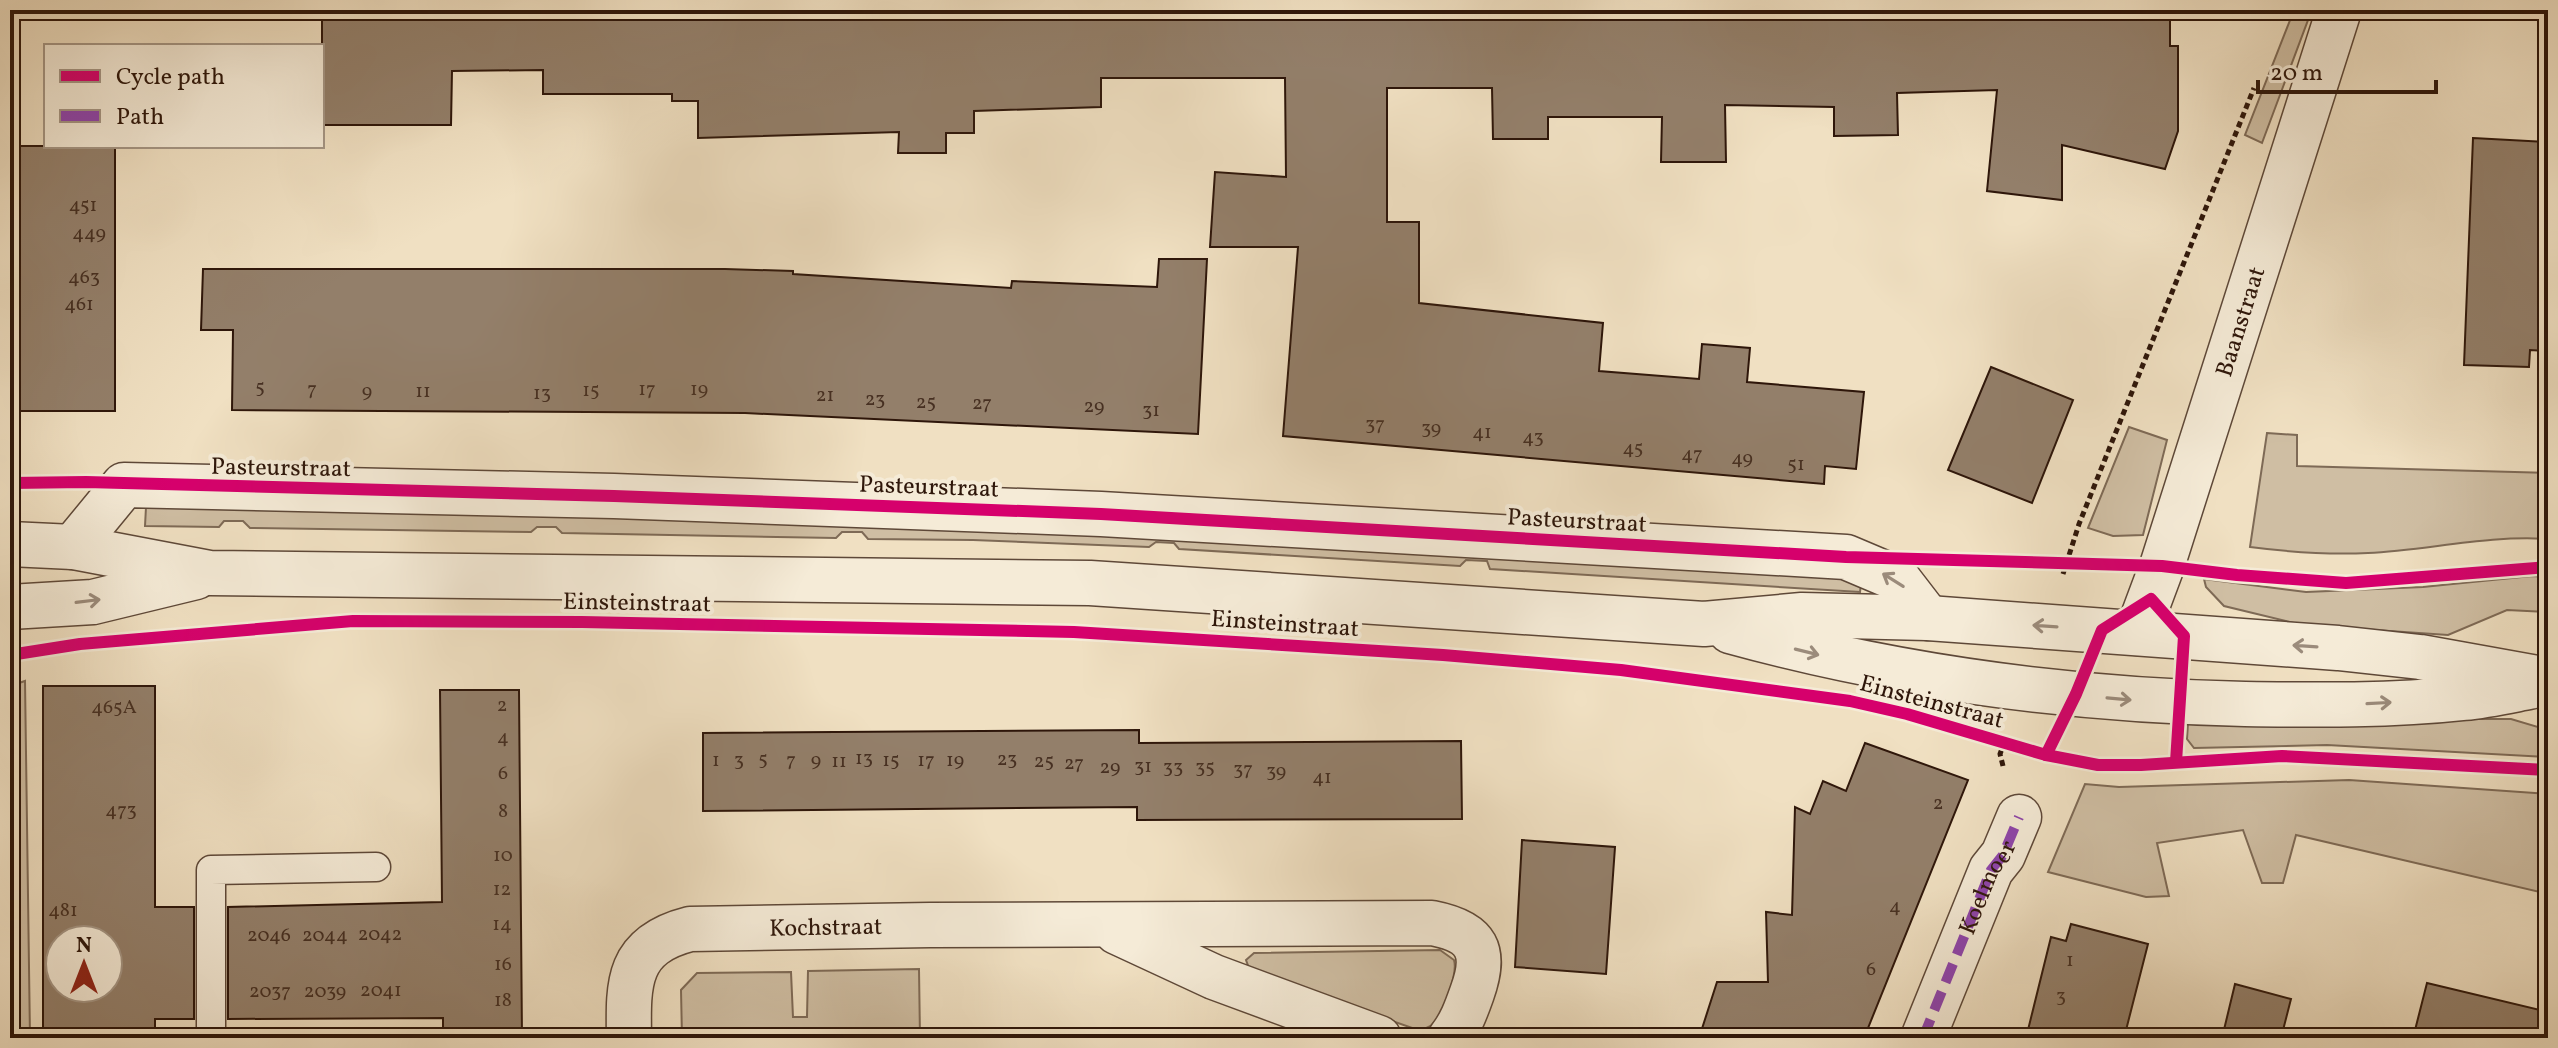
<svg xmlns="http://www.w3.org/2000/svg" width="2558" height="1048" font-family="Vollkorn,serif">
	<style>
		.green { fill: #cfbea3; stroke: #7e6a56; stroke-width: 2 }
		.building { fill: #937f6a; stroke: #2e160a; stroke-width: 2; fill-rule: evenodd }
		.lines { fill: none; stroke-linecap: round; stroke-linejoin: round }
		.service-casing { stroke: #5e4838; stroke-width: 31 }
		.minor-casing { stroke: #5e4838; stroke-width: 47 }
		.tertiary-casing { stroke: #5e4838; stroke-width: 47 }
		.path { stroke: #2e160a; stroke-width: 5; stroke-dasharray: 6 4; stroke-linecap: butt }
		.service { stroke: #f5ebd7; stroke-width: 28 }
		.minor { stroke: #f5ebd7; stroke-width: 44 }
		.tertiary { stroke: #f5ebd7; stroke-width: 44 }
		.quiet { stroke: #8e44ad; stroke-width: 10; stroke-dasharray: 20 10; stroke-linecap: butt }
		.cycleway-casing { stroke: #f5ebd7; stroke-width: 17 }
		.cycleway { stroke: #d6006c; stroke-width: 12 }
		.oneway { stroke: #9b8b7b }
		.labels { text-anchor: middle; stroke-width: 8; stroke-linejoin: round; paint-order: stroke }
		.number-label { font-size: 20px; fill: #473022 }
		.street-label { font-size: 24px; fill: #2e160a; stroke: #f5ebd7 }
	</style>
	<rect width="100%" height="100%" fill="#f0e0c2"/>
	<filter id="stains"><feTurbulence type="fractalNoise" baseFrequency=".0025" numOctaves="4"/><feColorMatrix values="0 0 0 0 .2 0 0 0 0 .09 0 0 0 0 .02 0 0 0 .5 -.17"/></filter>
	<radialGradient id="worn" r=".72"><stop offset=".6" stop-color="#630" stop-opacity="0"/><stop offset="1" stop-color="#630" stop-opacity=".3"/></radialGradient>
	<g class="green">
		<polygon points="2294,10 2311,12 2262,143 2245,135"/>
		<polygon points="2129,427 2167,440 2143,535 2113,536 2088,528"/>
		<path d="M2267,433l30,2v31l251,7v66c-60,-4 -120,11 -180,14 -39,2 -79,-1 -118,-6z"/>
		<polygon points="146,507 921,522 1862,578 1860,592 1490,569 1487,561 1466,560 1460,566 1179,549 1174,543 1156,542 1149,547 973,540 868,539 862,532 842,532 836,538 562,533 556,527 537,527 531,532 250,528 243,521 224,521 219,527 145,526"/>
		<polygon points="2532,576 2548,577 2548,612 2507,610 2448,635 2302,625 2224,606 2206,587 2204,579 2306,592 2423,587"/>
		<polygon points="25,681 30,1038 10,1038 10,686"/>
		<polygon points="2380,719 2511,719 2548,730 2548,757 2327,745 2194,748 2187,739 2188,723"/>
		<polygon points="2349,780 2548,794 2548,894 2296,835 2283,883 2262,883 2243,830 2157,843 2169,896 2146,897 2048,872 2085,784 2119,787"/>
		<path d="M1440,950l14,10c4,13 -10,52 -20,63 -5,6 -11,6 -19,6l-165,-58 -4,-11 8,-7z"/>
		<polygon points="919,969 920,1038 682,1038 681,990 697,973 791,972 793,1017 807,1017 808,971"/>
	</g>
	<g class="building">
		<polygon points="322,10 2170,10 2170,46 2178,46 2178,131 2165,169 2062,145 2062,200 1987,191 1997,90 1897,93 1898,135 1834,136 1834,107 1725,105 1726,162 1661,162 1662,117 1548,117 1548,139 1493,139 1492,88 1387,88 1387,222 1419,222 1419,303 1603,323 1599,371 1699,379 1702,344 1750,348 1747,382 1864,392 1856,469 1825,466 1824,484 1283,436 1298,247 1210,247 1215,172 1286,177 1285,78 1101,78 1101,107 974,111 974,133 946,133 946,153 898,153 899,132 698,138 698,101 672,101 672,94 543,94 543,70 452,71 451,125 322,125"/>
		<polygon points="2473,138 2548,142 2548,351 2530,350 2529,367 2464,365"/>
		<rect x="10" y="146" width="105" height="265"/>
		<polygon points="1159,259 1207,259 1198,434 745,413 232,410 233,330 201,330 203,269 725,269 793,271 793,274 1011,288 1012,281 1157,287"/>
		<polygon points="1991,367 2073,400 2032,503 1948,470"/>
		<path d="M43,686h112v221h39v112h-39v19h-112zM60,940h48v48h-48z"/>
		<polygon points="440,690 519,690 522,1038 443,1038 443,1018 228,1019 228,907 442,902"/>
		<polygon points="1139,730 1139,743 1461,741 1462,819 1137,820 1137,807 703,811 703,733"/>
		<polygon points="1865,743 1968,780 1864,1038 1699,1038 1717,982 1768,982 1766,912 1792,915 1795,807 1810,814 1823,781 1846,791"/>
		<polygon points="1522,840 1615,847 1606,974 1515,967"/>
		<polygon points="2071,924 2148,944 2124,1038 2026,1038 2051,937 2066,941"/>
		<polygon points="2427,983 2548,1012 2548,1038 2413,1038"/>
		<polygon points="2235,984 2291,999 2281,1038 2222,1038"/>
	</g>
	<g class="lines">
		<g class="service-casing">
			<polyline id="service" points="211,1038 211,870 376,867"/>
		</g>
		<g class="minor-casing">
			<g id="minor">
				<polyline points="73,547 124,485 614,496 1101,514 1846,557 1898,579 1928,618"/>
				<path id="s1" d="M2137,633l25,-67 177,-556"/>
				<polyline points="1117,932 1214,977 1379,1038"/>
				<path id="s2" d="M629,1038c-1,-56 -2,-93 61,-109l240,-4 502,-2c46,9 55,28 40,70 -6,17 -11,31 -22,45"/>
				<path id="s3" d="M1923,1038l68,-168 12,-15 16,-38"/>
			</g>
		</g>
		<g class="tertiary-casing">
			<g id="tertiary">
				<polyline points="10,544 73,547 210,573 1090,583 1704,624 1802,615 1928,618 2338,648 2420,657 2548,680"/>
				<polyline points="10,607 93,602 196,577"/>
				<path d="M1730,631c167,46 342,69 515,73 73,1 146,2 219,-6 21,-2 44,-7 65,-11"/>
			</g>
		</g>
		<g class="path">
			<polyline points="2063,574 2079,524 2254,88"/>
			<polyline points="2003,766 2000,754 2006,738"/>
		</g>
		<use href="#service" class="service"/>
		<use href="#minor" class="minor"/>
		<use href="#tertiary" class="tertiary"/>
		<polyline class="quiet" points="1923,1038 1991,870 2003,855 2019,817"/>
		<g class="cycleway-casing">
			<g id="cycleway">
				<polyline points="10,483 86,482 614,496 1101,514 1846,557 2162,566 2237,575 2346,583 2548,567"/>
				<polyline points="10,655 80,644 353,621 582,622 1074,632 1443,655 1621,670 1850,701 1907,714 2046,755 2098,765 2141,765 2282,756 2548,770"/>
				<polyline points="2046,755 2076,694 2102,630 2151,599 2184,636 2176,762"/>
			</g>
		</g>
		<use href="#cycleway" class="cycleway"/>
	</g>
	<defs><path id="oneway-shaft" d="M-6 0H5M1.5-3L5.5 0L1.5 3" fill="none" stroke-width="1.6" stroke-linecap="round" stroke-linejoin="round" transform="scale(2)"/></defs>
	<g class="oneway">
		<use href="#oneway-shaft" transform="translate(1893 580) rotate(-148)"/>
		<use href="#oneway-shaft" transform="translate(88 601) rotate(-7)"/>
		<use href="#oneway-shaft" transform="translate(2045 626) rotate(-176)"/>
		<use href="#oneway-shaft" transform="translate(2305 646) rotate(-176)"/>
		<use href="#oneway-shaft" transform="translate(1807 652) rotate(14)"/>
		<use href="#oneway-shaft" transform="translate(2119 699) rotate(5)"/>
		<use href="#oneway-shaft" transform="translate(2379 703) rotate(-3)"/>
	</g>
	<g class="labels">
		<g class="number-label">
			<text x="83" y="211">451</text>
			<text x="89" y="239">449</text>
			<text x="84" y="283">463</text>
			<text x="79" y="310">461</text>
			<text x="260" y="393">5</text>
			<text x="312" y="395">7</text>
			<text x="647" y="395">17</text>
			<text x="699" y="395">19</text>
			<text x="591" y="396">15</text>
			<text x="367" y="397">9</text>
			<text x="423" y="397">11</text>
			<text x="542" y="399">13</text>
			<text x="825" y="401">21</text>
			<text x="875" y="405">23</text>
			<text x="926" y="408">25</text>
			<text x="982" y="409">27</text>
			<text x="1094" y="412">29</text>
			<text x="1151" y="416">31</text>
			<text x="1375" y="430">37</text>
			<text x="1431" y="434">39</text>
			<text x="1482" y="438">41</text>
			<text x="1533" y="443">43</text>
			<text x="1633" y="454">45</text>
			<text x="1692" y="460">47</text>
			<text x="1742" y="464">49</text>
			<text x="1796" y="470">51</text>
			<text x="502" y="711">2</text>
			<text x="114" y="713">465A</text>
			<text x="503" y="743">4</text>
			<text x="864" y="764">13</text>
			<text x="763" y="765">5</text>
			<text x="1007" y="765">23</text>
			<text x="716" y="766">1</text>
			<text x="739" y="766">3</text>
			<text x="791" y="766">7</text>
			<text x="816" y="766">9</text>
			<text x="891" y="766">15</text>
			<text x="926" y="766">17</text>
			<text x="955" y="766">19</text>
			<text x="839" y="767">11</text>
			<text x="1044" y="767">25</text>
			<text x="1074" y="769">27</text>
			<text x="1143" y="772">31</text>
			<text x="1110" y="773">29</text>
			<text x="1173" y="773">33</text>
			<text x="1205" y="773">35</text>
			<text x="1243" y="775">37</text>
			<text x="1276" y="777">39</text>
			<text x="503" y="779">6</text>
			<text x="1322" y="783">41</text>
			<text x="1938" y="809">2</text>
			<text x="121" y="816">473</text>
			<text x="503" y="817">8</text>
			<text x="503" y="861">10</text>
			<text x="502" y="895">12</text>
			<text x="1895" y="912">4</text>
			<text x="63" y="916">481</text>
			<text x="502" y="930">14</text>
			<text x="380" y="940">2042</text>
			<text x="269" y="941">2046</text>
			<text x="325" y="941">2044</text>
			<text x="2070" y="966">1</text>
			<text x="503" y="970">16</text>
			<text x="1871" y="975">6</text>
			<text x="381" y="996">2041</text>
			<text x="270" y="997">2037</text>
			<text x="325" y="997">2039</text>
			<text x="2061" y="1002">3</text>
			<text x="503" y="1006">18</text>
		</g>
		<g class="street-label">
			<text dy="8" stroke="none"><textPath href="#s1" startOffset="328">Baanstraat</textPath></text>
			<text transform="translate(281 467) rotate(1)" y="8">Pasteurstraat</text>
			<text transform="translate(929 486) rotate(2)" y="8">Pasteurstraat</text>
			<text transform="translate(1577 520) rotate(3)" y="8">Pasteurstraat</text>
			<text transform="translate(637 602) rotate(1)" y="8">Einsteinstraat</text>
			<text transform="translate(1285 623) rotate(4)" y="8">Einsteinstraat</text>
			<text transform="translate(1932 701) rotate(15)" y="8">Einsteinstraat</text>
			<text dy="8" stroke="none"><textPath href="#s3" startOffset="164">Koelmoer</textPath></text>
			<text dy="8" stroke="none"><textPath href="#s2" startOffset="276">Kochstraat</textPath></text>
		</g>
	</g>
	<rect width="2558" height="1048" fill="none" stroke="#f0e0c2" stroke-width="40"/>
	<rect x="12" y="12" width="2534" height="1024" fill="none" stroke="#2e160a" stroke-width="4"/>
	<rect x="20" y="20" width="2518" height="1008" fill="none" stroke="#2e160a" stroke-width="2"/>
	<rect x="44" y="44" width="280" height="104" fill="#f5ebd7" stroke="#a59685" stroke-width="2"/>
	<rect x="60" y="70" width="40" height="12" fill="#d6006c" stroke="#a59685" stroke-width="2"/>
	<text x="116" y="84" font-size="24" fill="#2e160a">Cycle path</text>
	<rect x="60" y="110" width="40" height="12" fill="#8e44ad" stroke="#a59685" stroke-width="2"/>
	<text x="116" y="124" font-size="24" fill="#2e160a">Path</text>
	<g transform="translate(84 964)"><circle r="38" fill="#f5ebd7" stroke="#a59685" stroke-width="2"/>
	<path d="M0-6L14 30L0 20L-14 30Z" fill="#8f2418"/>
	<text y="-12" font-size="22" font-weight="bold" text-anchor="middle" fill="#2e160a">N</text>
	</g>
	<path d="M2258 80v12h178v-12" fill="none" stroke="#2e160a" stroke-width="4"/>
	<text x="2270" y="80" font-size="24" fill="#2e160a" stroke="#f5ebd7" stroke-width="6" paint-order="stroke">20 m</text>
	<rect width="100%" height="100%" filter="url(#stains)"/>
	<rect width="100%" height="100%" fill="url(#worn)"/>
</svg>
